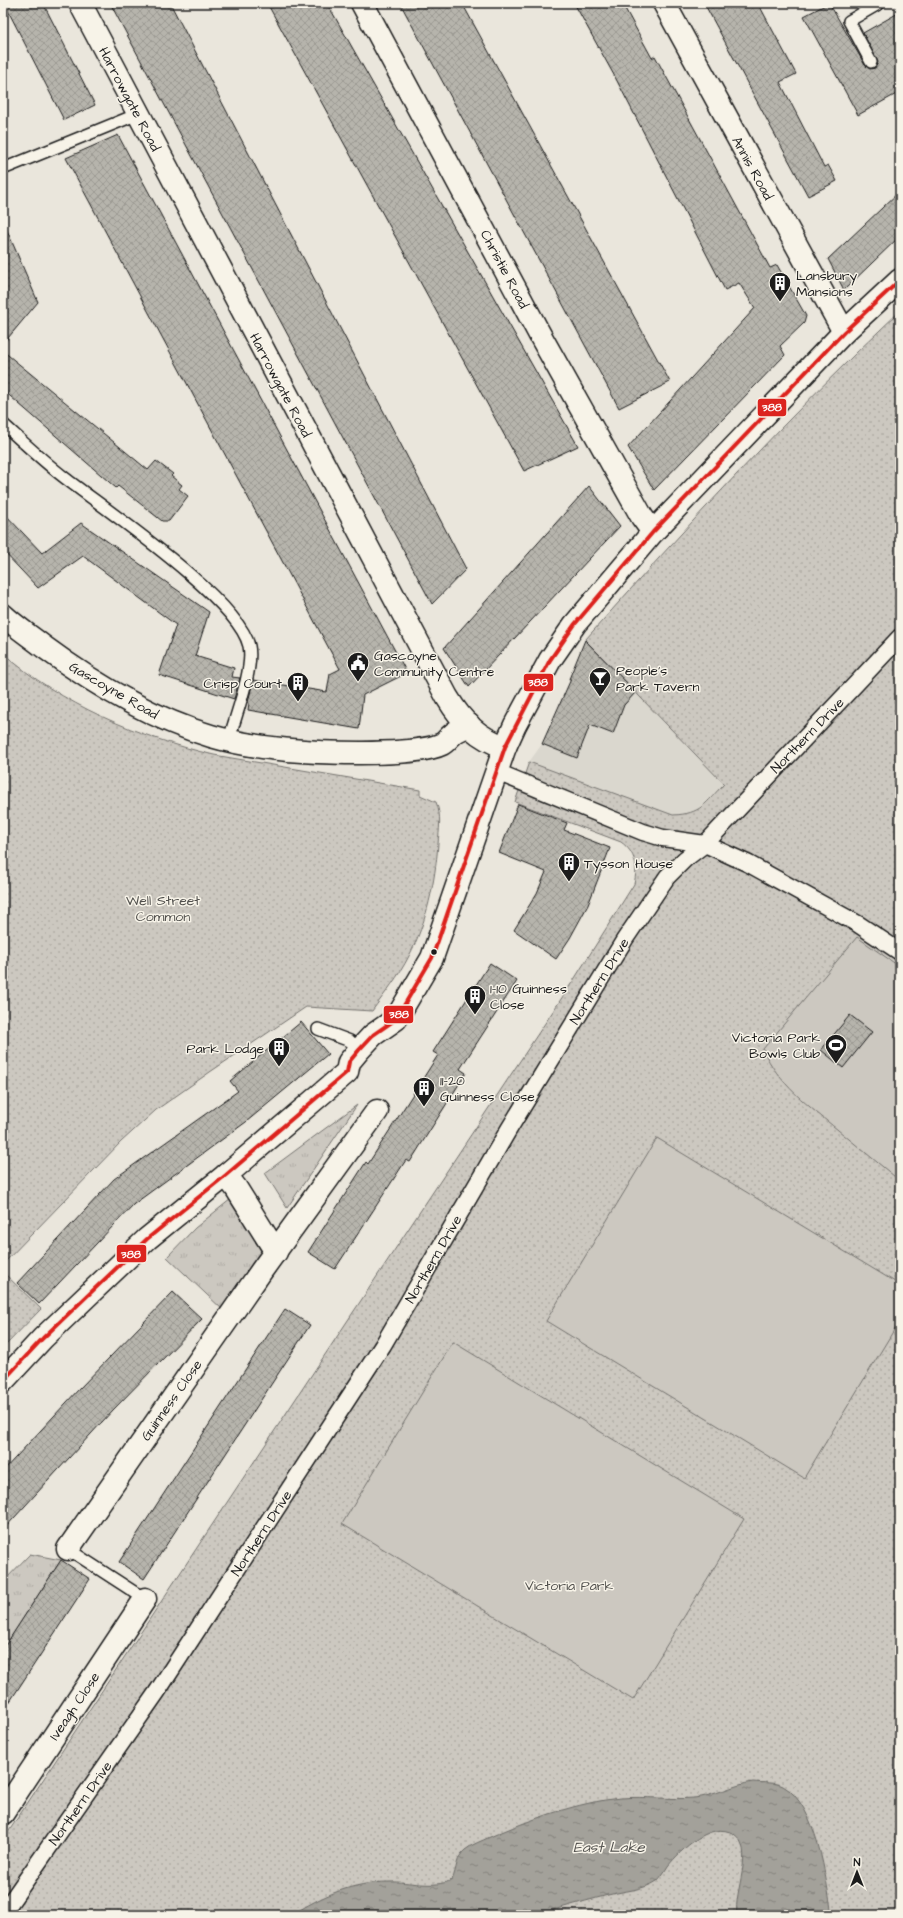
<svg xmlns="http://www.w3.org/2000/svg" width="903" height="1918" font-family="'Architects Daughter',sans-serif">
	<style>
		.built { fill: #dad7ce }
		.grass { fill: url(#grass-tufts); stroke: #74726e }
		.park { fill: url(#park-dots); stroke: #74726e }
		.pitch { fill: #ccc8c0; stroke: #74726e }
		.water { fill: url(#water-ripples); stroke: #6d6c68 }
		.building { fill: url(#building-cross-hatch); stroke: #1c1c1c }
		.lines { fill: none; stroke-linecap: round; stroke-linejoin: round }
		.service-casing { stroke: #1c1c1c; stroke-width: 14 }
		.pedestrian-casing { stroke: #1c1c1c; stroke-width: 19 }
		.minor-casing { stroke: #1c1c1c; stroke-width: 25 }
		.tertiary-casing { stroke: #1c1c1c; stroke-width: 25 }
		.primary-casing { stroke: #1c1c1c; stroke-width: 25 }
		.service { stroke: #f7f3e8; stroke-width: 11 }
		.pedestrian { stroke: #f7f3e8; stroke-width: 16 }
		.minor { stroke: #f7f3e8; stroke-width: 22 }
		.tertiary { stroke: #f7f3e8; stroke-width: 22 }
		.primary { stroke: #f7f3e8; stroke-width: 22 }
		.bus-1-casing { stroke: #f7f3e8; stroke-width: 7 }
		.bus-1 { stroke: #dc241f; stroke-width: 4 }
		.bus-dot { fill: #1c1c1c; stroke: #f7f3e8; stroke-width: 1.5 }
		.labels { text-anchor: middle; stroke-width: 3; stroke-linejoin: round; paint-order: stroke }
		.street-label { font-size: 14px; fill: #1c1c1c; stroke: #f7f3e8 }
		.poi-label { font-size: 14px; fill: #1c1c1c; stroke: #f7f3e8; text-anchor: start }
		.park-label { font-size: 14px; fill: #51504d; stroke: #f7f3e8 }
		.water-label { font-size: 15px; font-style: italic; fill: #52514e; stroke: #f7f3e8 }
		.line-badge { stroke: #f7f3e8; stroke-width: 1.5 }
		.badge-label { font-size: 11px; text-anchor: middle; font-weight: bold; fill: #fff }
	</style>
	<defs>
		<pattern id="grass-tufts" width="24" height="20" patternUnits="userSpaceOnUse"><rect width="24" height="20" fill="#ccc8c0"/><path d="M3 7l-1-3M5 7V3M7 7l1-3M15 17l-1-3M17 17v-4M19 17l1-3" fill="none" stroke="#afaba4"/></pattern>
		<pattern id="park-dots" width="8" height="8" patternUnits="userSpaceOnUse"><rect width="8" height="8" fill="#ccc8c0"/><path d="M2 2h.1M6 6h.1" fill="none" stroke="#afaba4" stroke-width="1.8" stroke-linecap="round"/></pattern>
		<pattern id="water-ripples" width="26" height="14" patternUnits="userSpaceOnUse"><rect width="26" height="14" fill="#a3a19a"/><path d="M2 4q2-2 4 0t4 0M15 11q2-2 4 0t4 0" fill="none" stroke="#84827d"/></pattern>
		<pattern id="building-cross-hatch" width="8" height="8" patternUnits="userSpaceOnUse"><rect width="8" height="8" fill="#b6b4ac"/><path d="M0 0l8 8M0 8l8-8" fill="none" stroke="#9c9a93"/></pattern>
	</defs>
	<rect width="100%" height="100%" fill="#eae6dc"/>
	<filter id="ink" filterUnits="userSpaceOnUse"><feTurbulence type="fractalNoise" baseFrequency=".025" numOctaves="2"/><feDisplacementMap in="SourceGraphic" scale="8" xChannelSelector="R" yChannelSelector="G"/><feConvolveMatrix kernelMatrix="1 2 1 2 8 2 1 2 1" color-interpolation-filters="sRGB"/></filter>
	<g filter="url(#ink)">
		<polygon class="built" points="585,640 724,784 698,810 686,815 673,815 665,813 529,762 542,744 559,707 576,681 569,679"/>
		<g class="grass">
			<polygon points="357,1105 287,1208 265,1173"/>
			<polygon points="231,1199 266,1251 224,1311 167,1257 195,1228"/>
			<polygon points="30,1554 61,1560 3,1649 3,1582"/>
		</g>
		<g class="park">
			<path d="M900,311v1604h-897v-75l572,-862 59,-94c4,-17 2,-31 -13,-42l-106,-40 14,-40 144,53c29,-1 32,-12 51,-31l-139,-144c101,-113 204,-225 315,-329z"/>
			<path d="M3,653c57,51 138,85 211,102l206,35v5l16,7c6,14 3,28 2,42 -3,38 -11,78 -29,112 -10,20 -24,37 -37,55l-66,-4 -96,65 -54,38 -35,32 -118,122z"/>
			<polygon points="3,1272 41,1309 3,1348"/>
		</g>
		<g class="pitch">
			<path d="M857,937l43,30v214c-21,-17 -41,-34 -62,-51 -28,-23 -61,-47 -75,-81z"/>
			<polygon points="657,1138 900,1285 900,1320 804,1478 546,1321"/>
			<polygon points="453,1342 744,1519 633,1700 342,1524"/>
		</g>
		<path class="water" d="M753,1782c9,1 22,0 30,4 34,19 43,93 49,129h-95c-4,-23 19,-66 -3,-81 -23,-14 -53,16 -66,32 -3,5 -7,11 -11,15 -13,9 -34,10 -49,14 -15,4 -30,8 -44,12 -6,2 -15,3 -20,8h-252c29,-19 61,-33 97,-33 20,-1 44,7 63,-2 5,-11 4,-23 13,-30 7,-6 17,-9 25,-13 39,-17 88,-35 131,-39 24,-2 49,2 73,0 21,-2 38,-13 59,-16z"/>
		<g class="building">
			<polygon points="4,3 43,3 95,105 64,120"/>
			<polygon points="110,3 170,3 466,569 432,604"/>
			<polygon points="267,3 327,3 578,446 524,471"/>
			<polygon points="400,3 462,3 670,382 619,408"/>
			<polygon points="574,3 622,3 652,58 655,56 770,268 777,265 806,316 804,323 780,346 785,355 654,490 628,447 755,308 739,283 725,290 615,77"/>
			<polygon points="704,3 758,3 796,74 780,82 824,167 828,165 837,181 808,196"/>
			<polygon points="829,3 865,65 870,69 875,68 878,62 863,33 900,12 900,92 858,115 804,16"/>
			<polygon points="118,135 407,673 363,695 359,729 248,710 249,703 248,703 253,680 327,692 330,674 340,669 66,158"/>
			<polygon points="900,191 900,236 844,290 828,259"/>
			<polygon points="3,221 38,302 3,344"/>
			<polygon points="3,351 148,470 156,461 173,474 171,476 182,485 179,489 188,496 169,521 162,521 118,486 116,488 3,390"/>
			<polygon points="589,486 620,526 469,687 444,648"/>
			<polygon points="3,512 42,553 81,523 209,612 195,656 234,668 232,677 240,678 234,699 159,675 176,625 83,556 38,588 3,551"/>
			<polygon points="585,640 636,692 624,705 613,734 590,725 577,758 542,744 571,679 569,679"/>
			<polygon points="518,804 567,823 564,830 610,848 588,905 570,938 556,959 514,930 537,893 546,872 499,853"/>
			<polygon points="490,963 517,981 460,1069 466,1073 410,1162 406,1160 335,1269 308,1252 366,1162 368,1164 438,1055 433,1052"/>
			<polygon points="850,1015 872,1032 843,1068 821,1050"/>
			<polygon points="301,1022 328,1054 246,1122 134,1204 39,1304 17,1283 114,1179 238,1091 230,1081"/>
			<polygon points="173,1292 202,1319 113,1410 3,1530 3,1471 79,1389"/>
			<polygon points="285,1309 310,1325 144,1579 119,1562"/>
			<polygon points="61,1560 90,1579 3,1712 3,1649"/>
		</g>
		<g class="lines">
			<g class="service-casing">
				<g id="service">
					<polyline points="871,62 849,21 880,3"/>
					<polyline points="3,169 138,114"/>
					<path d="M3,424c20,18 40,37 62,54 41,32 173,121 184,168 5,23 -14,71 -20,94"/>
					<polyline points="318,1029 350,1041 359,1050"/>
					<polyline points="68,1549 145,1599"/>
				</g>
			</g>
			<g class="pedestrian-casing">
				<g id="pedestrian">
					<polyline points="497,772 643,832 663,838 705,844 749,864 858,924 900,952"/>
					<polyline points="3,1913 157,1692 383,1345 509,1129 625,939 667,877 685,859 705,844 900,637"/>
				</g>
			</g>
			<g class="minor-casing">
				<g id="minor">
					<path d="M80,3l367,694c15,25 31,41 58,50"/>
					<polyline points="362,3 540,335 642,517 653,532"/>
					<polyline points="664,3 844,332"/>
					<polyline points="226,1175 236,1188 276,1252"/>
					<polyline points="68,1549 262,1270 377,1111"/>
					<polyline points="3,1813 145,1599"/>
				</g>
			</g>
			<g class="tertiary-casing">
				<path id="tertiary" d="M3,615c13,12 27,21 41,32 50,37 106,71 167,89 44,13 104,17 150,17 19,0 65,-1 81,-9 4,-2 7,-7 11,-10 4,-4 11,-6 16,-9"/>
			</g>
			<g class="primary-casing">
				<polyline id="primary" points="3,1381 43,1338 147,1239 226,1175 347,1072 349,1062 359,1050 373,1035 396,1019 432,958 505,747 515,725 550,660 575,624 653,532 844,332 900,280"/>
			</g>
			<use href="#service" class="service"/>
			<use href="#pedestrian" class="pedestrian"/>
			<use href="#minor" class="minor"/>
			<use href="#tertiary" class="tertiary"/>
			<use href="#primary" class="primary"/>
			<g class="bus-1-casing">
				<polyline id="bus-1" points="3,1381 43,1338 147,1239 226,1175 347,1072 349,1062 359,1050 373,1035 396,1019 432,958 505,747 550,660 575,624 653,532 844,332 900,280"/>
			</g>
			<use href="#bus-1" class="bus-1"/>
		</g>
	</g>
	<defs>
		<g id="building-pin" transform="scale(1.15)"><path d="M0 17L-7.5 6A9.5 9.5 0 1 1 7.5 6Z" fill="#1c1c1c" stroke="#f7f3e8"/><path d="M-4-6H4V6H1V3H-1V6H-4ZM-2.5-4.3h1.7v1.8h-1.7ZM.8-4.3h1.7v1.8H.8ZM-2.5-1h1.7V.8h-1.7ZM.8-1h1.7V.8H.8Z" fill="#fff"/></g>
		<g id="civic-pin" transform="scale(1.15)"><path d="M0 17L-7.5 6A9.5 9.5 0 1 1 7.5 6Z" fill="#1c1c1c" stroke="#f7f3e8"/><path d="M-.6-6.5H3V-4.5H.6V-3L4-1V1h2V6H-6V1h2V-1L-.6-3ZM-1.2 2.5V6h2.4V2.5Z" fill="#fff"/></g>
		<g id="bar-pin" transform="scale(1.15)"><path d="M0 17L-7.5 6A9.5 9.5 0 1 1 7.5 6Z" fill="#1c1c1c" stroke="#f7f3e8"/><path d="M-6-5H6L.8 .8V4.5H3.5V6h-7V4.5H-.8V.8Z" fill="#fff"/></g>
		<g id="stadium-pin" transform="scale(1.15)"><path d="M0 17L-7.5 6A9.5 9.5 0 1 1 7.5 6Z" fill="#1c1c1c" stroke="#f7f3e8"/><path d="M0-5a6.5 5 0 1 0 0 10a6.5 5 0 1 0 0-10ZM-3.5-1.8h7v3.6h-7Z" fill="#fff"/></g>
	</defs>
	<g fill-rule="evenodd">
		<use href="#building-pin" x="780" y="283"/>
		<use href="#civic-pin" x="358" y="663"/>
		<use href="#bar-pin" x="600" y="678"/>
		<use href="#building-pin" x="298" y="683"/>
		<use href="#building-pin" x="569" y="863"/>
		<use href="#building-pin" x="475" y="996"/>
		<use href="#stadium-pin" x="836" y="1045"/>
		<use href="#building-pin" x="279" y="1048"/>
		<use href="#building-pin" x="424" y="1088"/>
	</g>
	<circle class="bus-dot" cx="434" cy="952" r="3.5"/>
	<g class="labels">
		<g class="street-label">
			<text transform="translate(130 99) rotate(62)" y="5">Harrowgate Road</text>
			<text transform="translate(753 168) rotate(61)" y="5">Annis Road</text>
			<text transform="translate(505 269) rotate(62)" y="5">Christie Road</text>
			<text transform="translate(281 385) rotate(62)" y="5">Harrowgate Road</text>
			<text transform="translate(114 690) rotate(30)" y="5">Gascoyne Road</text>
			<text transform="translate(807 735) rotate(-46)" y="5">Northern Drive</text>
			<text transform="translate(599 981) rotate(-58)" y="5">Northern Drive</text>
			<text transform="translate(433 1259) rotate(-60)" y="5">Northern Drive</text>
			<text transform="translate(171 1400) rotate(-55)" y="5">Guinness Close</text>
			<text transform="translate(261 1533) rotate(-57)" y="5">Northern Drive</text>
			<text transform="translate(74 1706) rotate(-56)" y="5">Iveagh Close</text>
			<text transform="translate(80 1803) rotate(-55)" y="5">Northern Drive</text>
		</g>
		<g class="poi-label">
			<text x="796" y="280">Lansbury<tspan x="796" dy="16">Mansions</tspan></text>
			<text x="374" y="660">Gascoyne<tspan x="374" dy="16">Community Centre</tspan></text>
			<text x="616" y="675">People's<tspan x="616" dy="16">Park Tavern</tspan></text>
			<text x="282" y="688" text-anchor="end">Crisp Court</text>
			<text x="584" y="868">Tysson House</text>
			<text x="490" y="993">1-10 Guinness<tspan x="490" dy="16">Close</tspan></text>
			<text x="820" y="1042" text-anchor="end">Victoria Park<tspan x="820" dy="16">Bowls Club</tspan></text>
			<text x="264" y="1053" text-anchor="end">Park Lodge</text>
			<text x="440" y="1085">11-20<tspan x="440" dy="16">Guinness Close</tspan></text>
		</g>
		<g class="park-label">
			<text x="163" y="905">Well Street<tspan x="163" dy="16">Common</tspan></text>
			<text x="569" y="1590">Victoria Park</text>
		</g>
		<g class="water-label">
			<text x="609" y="1852">East Lake</text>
		</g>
	</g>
	<g class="line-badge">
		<rect x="757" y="398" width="30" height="19" rx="4" fill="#dc241f"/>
		<rect x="523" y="673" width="31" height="19" rx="4" fill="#dc241f"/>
		<rect x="383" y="1005" width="31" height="19" rx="4" fill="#dc241f"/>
		<rect x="116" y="1244" width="31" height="19" rx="4" fill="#dc241f"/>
	</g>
	<g class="badge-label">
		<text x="772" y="411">388</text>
		<text x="538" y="686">388</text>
		<text x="399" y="1018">388</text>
		<text x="131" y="1258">388</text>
	</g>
	<rect width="903" height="1918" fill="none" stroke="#f7f3e8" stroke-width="16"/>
	<rect x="8" y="8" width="887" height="1902" fill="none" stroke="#1c1c1c" stroke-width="1.5" filter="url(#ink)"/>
	<g transform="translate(857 1872)" stroke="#f7f3e8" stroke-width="3" paint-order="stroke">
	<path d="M0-3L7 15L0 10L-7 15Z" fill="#1c1c1c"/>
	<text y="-6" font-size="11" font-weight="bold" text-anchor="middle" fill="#1c1c1c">N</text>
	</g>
</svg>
